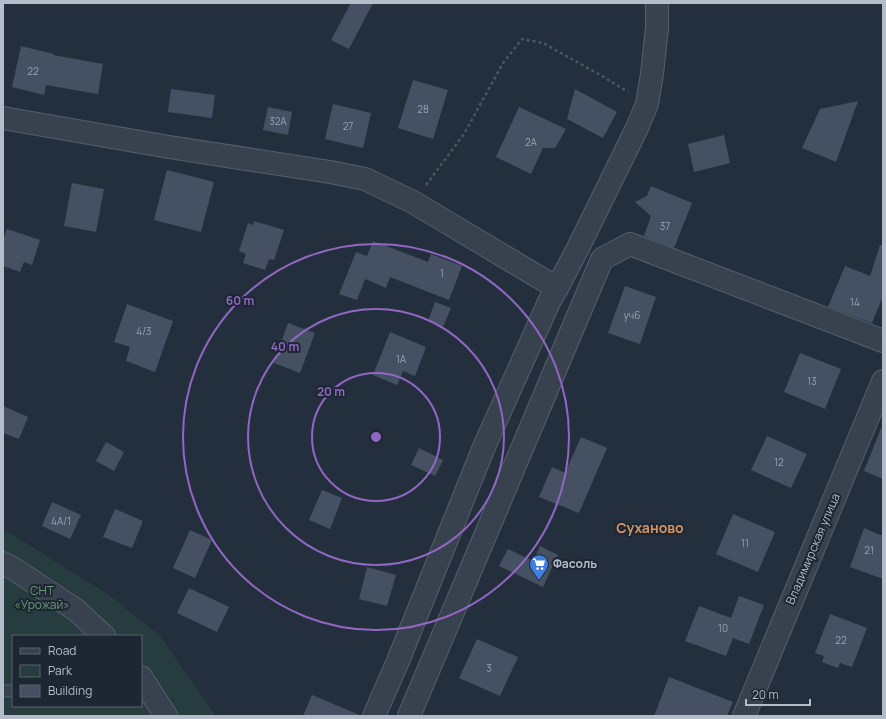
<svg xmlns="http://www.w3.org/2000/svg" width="886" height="719" font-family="Manrope,sans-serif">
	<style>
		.green { fill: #263c3f; fill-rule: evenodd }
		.building { fill: #455162 }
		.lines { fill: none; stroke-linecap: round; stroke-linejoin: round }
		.service-casing { stroke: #565f6c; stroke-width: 13 }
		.minor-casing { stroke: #565f6c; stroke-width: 24 }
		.path { stroke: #44595c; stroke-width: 2.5; stroke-dasharray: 3 3; stroke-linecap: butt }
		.service { stroke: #38414e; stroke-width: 11 }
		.minor { stroke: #38414e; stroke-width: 22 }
		.ring { fill: none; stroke: #9266c3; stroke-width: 2 }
		.labels { text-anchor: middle; stroke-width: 4; stroke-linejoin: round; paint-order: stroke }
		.number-label { font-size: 10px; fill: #98a1af }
		.street-label { font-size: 12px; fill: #b4bcc9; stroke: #1d2633 }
		.poi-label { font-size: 12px; font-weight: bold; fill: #b4bcc9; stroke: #1d2633; text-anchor: start }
		.park-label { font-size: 12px; fill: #6b9a76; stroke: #1d2633 }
		.quarter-label { font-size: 14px; font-weight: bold; fill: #d59563; stroke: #1d2633 }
		.centre { fill: #9266c3; stroke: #1d2633; stroke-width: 2 }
		.ring-label { font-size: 12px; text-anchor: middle; font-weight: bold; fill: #9266c3; stroke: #1d2633; stroke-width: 4; stroke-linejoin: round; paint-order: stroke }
	</style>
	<rect width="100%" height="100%" fill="#242f3e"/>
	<path class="green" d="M3,531l10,4 96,60 51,41 56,80h-213zM13,636h128v70h-128z"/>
	<g class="building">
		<polygon points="351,3 373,3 349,49 331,40"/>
		<polygon points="21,46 54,54 53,55 103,64 98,94 46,85 44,95 12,87"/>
		<polygon points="413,80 448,90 433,139 398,128"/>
		<polygon points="171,89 215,95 212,118 168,112"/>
		<polygon points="575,89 617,112 603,138 567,119"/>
		<polygon points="858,101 836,162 802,148 820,109"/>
		<polygon points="333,104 371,113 363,148 325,139"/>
		<polygon points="268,107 292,112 288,135 263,130"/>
		<polygon points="519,107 566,129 555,148 543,148 531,174 496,157"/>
		<polygon points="724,135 730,163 694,172 688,144"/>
		<polygon points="167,170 214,182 201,232 154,220"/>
		<polygon points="72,183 104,189 96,232 64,226"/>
		<polygon points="651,186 692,203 674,248 644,236 651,216 635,202 647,196"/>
		<polygon points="254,221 284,230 274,260 269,259 265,270 243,263 246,254 239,251 248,223 253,225"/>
		<polygon points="7,229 40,240 32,265 24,262 20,272 3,266 3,240"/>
		<polygon points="373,241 428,262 431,254 462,266 449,300 390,277 386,288 365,279 357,300 339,294 356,252 367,256"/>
		<polygon points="880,245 883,245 883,296 872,323 828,307 845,266 870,276"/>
		<polygon points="625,286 656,297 640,344 608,333"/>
		<polygon points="435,302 451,308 443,327 428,321"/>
		<polygon points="127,304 173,321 155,372 126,361 130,347 114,342"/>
		<polygon points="288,323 315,333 300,373 274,363"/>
		<polygon points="390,332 426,347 415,376 403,371 397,385 373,375"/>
		<polygon points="800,353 841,369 825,409 784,392"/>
		<polygon points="3,406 28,417 19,439 3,433"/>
		<polygon points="882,426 883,426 883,479 864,471"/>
		<polygon points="767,436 807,454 791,488 751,470"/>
		<polygon points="581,437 607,448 579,513 539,497 552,467 565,473"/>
		<polygon points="106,442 124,452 114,471 96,461"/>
		<polygon points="419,448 443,460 435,476 411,465"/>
		<polygon points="322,490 342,498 330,529 309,520"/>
		<polygon points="52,502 81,515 70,539 42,526"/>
		<polygon points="115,509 143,521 132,548 103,537"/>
		<polygon points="733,514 775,532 758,572 716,554"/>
		<polygon points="864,528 883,536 883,579 850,567"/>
		<polygon points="190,530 212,540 195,578 173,568"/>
		<polygon points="540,546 558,555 543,587 499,566 508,549 533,561"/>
		<polygon points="367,567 396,575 387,606 359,599"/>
		<polygon points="189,588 229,607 217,632 177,613"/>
		<polygon points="739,596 764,605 749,644 733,638 726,656 685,641 699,606 731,618"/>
		<polygon points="830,614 867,628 852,667 840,663 838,668 822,662 824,656 815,653"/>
		<polygon points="477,639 518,657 500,696 459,678"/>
		<polygon points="669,677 733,702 727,716 654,716"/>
		<polygon points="312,695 362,716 303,716"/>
	</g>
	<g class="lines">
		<g class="service-casing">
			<polyline id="service" points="3,691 13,691"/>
		</g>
		<g class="minor-casing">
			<g id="minor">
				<polyline points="3,118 169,147 330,172 365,179 413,202 557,288 549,302 484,447 398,661 374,716"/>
				<polyline points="557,288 577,250 637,128 647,104 652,74 657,27 657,3"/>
				<polyline points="3,563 14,569 76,610 104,636"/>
				<polyline points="141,677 166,716"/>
				<polyline points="409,716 602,259 630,244 883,341"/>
				<polyline points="744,716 883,381"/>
			</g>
		</g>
		<polyline class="path" points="426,185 464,134 503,63 522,39 543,43 602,76 628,92"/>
		<use href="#service" class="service"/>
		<use href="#minor" class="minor"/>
	</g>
	<g class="ring">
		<circle cx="376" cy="437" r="64"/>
		<circle cx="376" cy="437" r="128"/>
		<circle cx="376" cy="437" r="193"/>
	</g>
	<defs>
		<g id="supermarket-pin" transform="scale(1)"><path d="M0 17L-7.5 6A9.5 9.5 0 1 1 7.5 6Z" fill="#3f7fe0" stroke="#1d2633"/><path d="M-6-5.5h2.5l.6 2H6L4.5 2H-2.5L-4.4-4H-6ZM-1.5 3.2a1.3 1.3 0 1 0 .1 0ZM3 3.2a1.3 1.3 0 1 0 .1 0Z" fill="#fff"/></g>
	</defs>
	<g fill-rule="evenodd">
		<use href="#supermarket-pin" x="539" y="564"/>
	</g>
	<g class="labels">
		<g class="number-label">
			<text x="33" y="75">22</text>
			<text x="423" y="113">28</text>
			<text x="278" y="125">32А</text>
			<text x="348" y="130">27</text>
			<text x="531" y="146">2А</text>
			<text x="665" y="230">37</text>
			<text x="442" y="277">1</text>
			<text x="855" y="306">14</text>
			<text x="632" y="319">уч6</text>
			<text x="144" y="335">4/3</text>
			<text x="401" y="363">1А</text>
			<text x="812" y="385">13</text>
			<text x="779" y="466">12</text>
			<text x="61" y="525">4А/1</text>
			<text x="745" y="547">11</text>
			<text x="869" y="554">21</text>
			<text x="723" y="632">10</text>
			<text x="841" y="644">22</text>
			<text x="489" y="672">3</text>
		</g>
		<g class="street-label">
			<text transform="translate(813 549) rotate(-67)" y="4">Владимирская улица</text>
		</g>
		<g class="poi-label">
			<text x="553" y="568">Фасоль</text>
		</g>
		<g class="park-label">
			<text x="42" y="595">СНТ<tspan x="42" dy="14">«Урожай»</tspan></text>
		</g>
		<g class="quarter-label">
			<text x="650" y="533">Суханово</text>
		</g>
	</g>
	<circle cx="376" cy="437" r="6" class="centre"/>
	<g class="ring-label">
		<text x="240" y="305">60 m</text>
		<text x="285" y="351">40 m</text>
		<text x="331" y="396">20 m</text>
	</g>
	<rect width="886" height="719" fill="none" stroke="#b4bcc9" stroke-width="8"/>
	<rect x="12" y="635" width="130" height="72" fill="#1d2633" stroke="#59626f"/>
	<rect x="20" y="648" width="20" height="6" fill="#38414e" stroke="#59626f"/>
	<text x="48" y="655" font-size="12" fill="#b4bcc9">Road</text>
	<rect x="20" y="665" width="20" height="12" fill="#263c3f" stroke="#59626f"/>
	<text x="48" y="675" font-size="12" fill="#b4bcc9">Park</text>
	<rect x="20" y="685" width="20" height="12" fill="#455162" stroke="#59626f"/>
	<text x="48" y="695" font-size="12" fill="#b4bcc9">Building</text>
	<path d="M746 699v6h64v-6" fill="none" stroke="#b4bcc9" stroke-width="2"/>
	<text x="752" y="699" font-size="12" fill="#b4bcc9" stroke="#1d2633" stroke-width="3" paint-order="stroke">20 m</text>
</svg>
